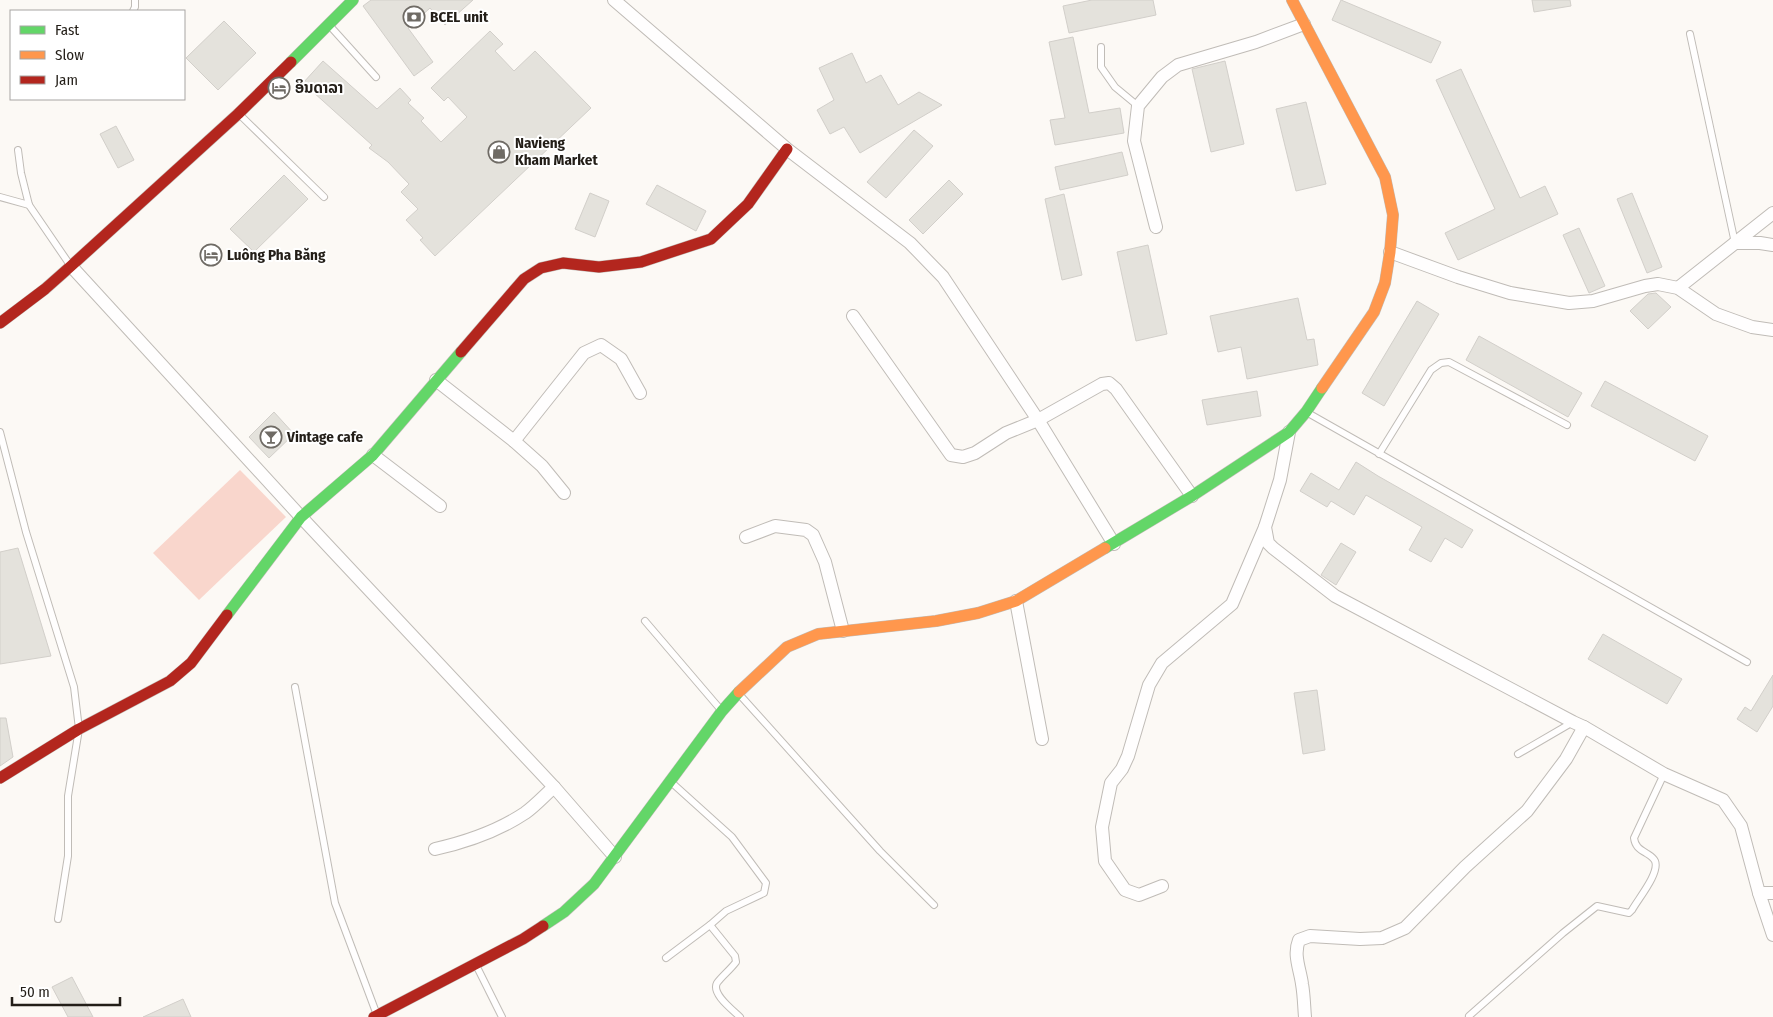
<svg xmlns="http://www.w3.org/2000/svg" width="1773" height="1017" font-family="'Fira Sans Condensed','Noto Sans Lao',sans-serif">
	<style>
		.green { fill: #f9d6cc }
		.building { fill: #e4e2dc; stroke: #d2cfca }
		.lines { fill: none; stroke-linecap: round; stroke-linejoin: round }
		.lane-casing { stroke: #c0bcb7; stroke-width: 8 }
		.street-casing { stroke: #c0bcb7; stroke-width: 14 }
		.fast-casing { stroke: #c0bcb7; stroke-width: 12 }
		.slow-casing { stroke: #c0bcb7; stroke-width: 12 }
		.jam-casing { stroke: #c0bcb7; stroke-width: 12 }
		.lane { stroke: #fffefe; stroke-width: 6 }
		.street { stroke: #fffefe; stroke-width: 12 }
		.fast { stroke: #63d668; stroke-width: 11 }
		.slow { stroke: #ff974d; stroke-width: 11 }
		.jam { stroke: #b3261e; stroke-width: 11 }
		.labels { text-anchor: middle; stroke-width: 4; stroke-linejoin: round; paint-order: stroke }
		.poi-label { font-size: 15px; font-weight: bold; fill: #231e18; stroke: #fff; text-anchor: start }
	</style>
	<rect width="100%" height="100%" fill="#fcf9f5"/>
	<polygon class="green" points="240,470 286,517 199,600 153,553"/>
	<g class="building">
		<polygon points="371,0 473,0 445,25 430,8 408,28 433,62 414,76 363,6"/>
		<polygon points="1092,0 1153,0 1156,15 1069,33 1063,6"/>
		<polygon points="1341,0 1441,42 1431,63 1332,20"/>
		<polygon points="1532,0 1570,0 1571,6 1534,12"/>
		<polygon points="224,21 256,53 218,90 186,58"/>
		<polygon points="490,31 503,44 495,51 514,71 535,51 591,108 435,256 420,240 423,238 406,220 418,209 401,192 409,184 388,162 369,148 372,145 303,83 323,61 377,109 400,88 411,100 408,103 424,118 421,121 441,142 467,117 448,97 444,101 431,88"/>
		<polygon points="1073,37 1089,113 1120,108 1124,133 1055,145 1050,120 1065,118 1049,42"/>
		<polygon points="852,53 866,83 881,75 898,105 919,92 942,105 860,153 844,127 830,134 817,110 834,100 819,68"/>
		<polygon points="1225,61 1244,144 1211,152 1192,69"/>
		<polygon points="1461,69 1520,198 1545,186 1558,214 1458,260 1445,233 1495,209 1436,80"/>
		<polygon points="1306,102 1326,184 1296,191 1276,109"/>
		<polygon points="116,126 134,160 118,168 100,134"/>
		<polygon points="914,130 933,146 886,198 867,182"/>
		<polygon points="1122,152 1128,175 1060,190 1055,167"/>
		<polygon points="284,175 308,199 254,252 230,229"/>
		<polygon points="949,180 963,194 923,234 909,220"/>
		<polygon points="657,185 706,211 696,231 646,204"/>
		<polygon points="590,193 609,201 595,237 575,229"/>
		<polygon points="1632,193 1662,267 1647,273 1617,199"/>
		<polygon points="1064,194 1082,275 1062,280 1045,199"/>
		<polygon points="1579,228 1605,286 1589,293 1563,235"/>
		<polygon points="1148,245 1167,334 1136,341 1117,252"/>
		<polygon points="1656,293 1671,307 1648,329 1630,311 1648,294"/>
		<polygon points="1298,298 1307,340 1314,339 1318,365 1247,379 1241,347 1218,352 1210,316"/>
		<polygon points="1417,301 1439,314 1384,406 1362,393"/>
		<polygon points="1479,336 1582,393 1568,417 1466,360"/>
		<polygon points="1605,381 1708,436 1695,461 1591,406"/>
		<polygon points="1257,391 1261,416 1207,425 1202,400"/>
		<polygon points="274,412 294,434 269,458 249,437"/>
		<polygon points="1356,462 1378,476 1473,530 1462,548 1445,538 1431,562 1409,550 1422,527 1366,495 1354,515 1331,501 1327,507 1300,491 1311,473 1339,490"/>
		<polygon points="1341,543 1356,552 1336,585 1321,575"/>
		<polygon points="18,548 51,656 0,664 0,552"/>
		<polygon points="1603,634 1682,679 1667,704 1588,659"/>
		<polygon points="1773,675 1773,706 1757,732 1737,719 1745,707 1751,711"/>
		<polygon points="1317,690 1325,750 1303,754 1294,693"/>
		<polygon points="0,718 6,718 13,757 0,766"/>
		<polygon points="72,977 93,1017 68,1017 52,987"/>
		<polygon points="183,999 191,1017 143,1017"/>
	</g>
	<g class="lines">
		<g class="lane-casing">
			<g id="lane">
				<polyline points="133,11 135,7 135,0"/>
				<polyline points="330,26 376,77"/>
				<polyline points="1690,34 1735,243"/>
				<polyline points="1101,47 1101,67 1115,87 1138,106"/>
				<polyline points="239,114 324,197"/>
				<polyline points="18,150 21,173 29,205 70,265"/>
				<polyline points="0,197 29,205"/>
				<polyline points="1308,413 1747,662"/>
				<polyline points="0,432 26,532 74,687 79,729 68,796 68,856 58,919"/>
				<polyline points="1379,454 1431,370 1441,363 1449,362 1567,425"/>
				<polyline points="645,621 721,710"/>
				<polyline points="295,687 335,903 377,1015"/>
				<polyline points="739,694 880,851 934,905"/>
				<polyline points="1518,754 1573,722"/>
				<path d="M710,925l25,31 1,6c-6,8 -14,14 -19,21 -6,11 16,27 23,34"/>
				<polyline points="666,958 710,925 726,911 764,893 766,883 732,837 671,782"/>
				<polyline points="476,965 502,1017"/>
				<path d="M1469,1016l94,-83 34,-27 32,7 3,-3c6,-11 28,-37 23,-49 -2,-4 -6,-6 -9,-8 -7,-4 -11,-7 -12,-15l30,-64"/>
			</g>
		</g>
		<g class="street-casing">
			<g id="street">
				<polyline points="614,0 787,149 910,243 943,277 1038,420 1114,544"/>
				<polyline points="1156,227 1134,141 1138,106 1162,77 1178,65 1256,42 1304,24"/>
				<polyline points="1735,243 1760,243 1773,245"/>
				<polyline points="1390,252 1458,277 1510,293 1569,303 1593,301 1645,286 1658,284 1678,288 1716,314 1752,327 1773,330"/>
				<polyline points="71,266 301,517 554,787 615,857"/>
				<polyline points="1678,288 1773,213"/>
				<polyline points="853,316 951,455 963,457 975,453 1006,433 1038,420 1102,384 1109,383 1116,389 1192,496"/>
				<polyline points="436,380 514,441 542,466 564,493"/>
				<polyline points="1289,432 1280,480 1265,527 1268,543 1273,548 1335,596 1573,722 1584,727 1664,774 1723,800 1741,826 1759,893"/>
				<polyline points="514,441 584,353 601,345 621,359 640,393"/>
				<polyline points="373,455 440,506"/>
				<polyline points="746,537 775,526 806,530 813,535 825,562 843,631"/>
				<polyline points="1016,601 1042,739"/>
				<path d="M435,849c31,-7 63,-18 90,-36 10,-7 19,-17 29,-26"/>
				<polyline points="1162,886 1139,895 1125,890 1105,861 1102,827 1111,783 1122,769 1128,756 1149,685 1162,663 1232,604 1265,527"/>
				<polyline points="1773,893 1759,893 1773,935"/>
				<path d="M1305,1017c-1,-11 -1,-22 -3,-33 -2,-15 -9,-29 -3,-44l11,-4 50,3 22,-1 23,-10 60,-61 62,-56 39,-52 18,-32"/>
			</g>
		</g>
		<g class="fast-casing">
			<g id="fast">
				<polyline points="291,62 353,0"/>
				<polyline points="1105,548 1192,496 1289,432 1306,412 1322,388"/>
				<polyline points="227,615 301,517 373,455 461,352"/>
				<polyline points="543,926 564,912 594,884 722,711 739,692"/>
			</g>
		</g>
		<g class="slow-casing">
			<g id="slow">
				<polyline points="1292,0 1385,177 1393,215 1390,252 1385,283 1374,312 1322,388"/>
				<polyline points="739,692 787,647 818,634 936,621 978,613 1016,601 1105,548"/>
			</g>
		</g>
		<g class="jam-casing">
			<g id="jam">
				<polyline points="0,323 45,289 71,266 238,114 291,62"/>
				<polyline points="461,352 524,279 541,268 563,263 599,267 641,262 711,239 748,204 787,149"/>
				<polyline points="0,778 79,729 170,681 191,663 227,615"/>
				<polyline points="374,1017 523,939 543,926"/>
			</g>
		</g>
		<use href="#lane" class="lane"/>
		<use href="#street" class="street"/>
		<use href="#fast" class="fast"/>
		<use href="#slow" class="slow"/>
		<use href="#jam" class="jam"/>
	</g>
	<defs>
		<g id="bank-ring" transform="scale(1.125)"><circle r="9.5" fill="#fff" stroke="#6f6b65" stroke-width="1.5"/><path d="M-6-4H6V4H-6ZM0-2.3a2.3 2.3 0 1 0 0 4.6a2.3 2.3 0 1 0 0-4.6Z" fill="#6f6b65"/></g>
		<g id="hotel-ring" transform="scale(1.125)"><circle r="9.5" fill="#fff" stroke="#6f6b65" stroke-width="1.5"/><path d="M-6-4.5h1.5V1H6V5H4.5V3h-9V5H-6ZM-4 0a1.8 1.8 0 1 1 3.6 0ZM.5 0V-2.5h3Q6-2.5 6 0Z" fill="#6f6b65"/></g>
		<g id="shop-ring" transform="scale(1.125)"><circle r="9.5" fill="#fff" stroke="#6f6b65" stroke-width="1.5"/><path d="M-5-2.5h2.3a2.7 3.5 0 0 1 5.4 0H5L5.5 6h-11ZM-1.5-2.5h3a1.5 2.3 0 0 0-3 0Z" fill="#6f6b65"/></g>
		<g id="bar-ring" transform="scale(1.125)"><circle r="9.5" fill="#fff" stroke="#6f6b65" stroke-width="1.5"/><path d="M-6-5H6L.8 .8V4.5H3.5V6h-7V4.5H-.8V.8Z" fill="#6f6b65"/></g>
	</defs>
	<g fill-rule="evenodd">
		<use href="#bank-ring" x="414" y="17"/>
		<use href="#hotel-ring" x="279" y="88"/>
		<use href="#shop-ring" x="499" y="152"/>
		<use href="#hotel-ring" x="211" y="255"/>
		<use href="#bar-ring" x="271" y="437"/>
	</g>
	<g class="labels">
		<g class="poi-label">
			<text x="430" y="22">BCEL unit</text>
			<text x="295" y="93">ອິນດາລາ</text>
			<text x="515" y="148">Navieng<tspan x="515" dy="17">Kham Market</tspan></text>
			<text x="227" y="260">Luông Pha Băng</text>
			<text x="287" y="442">Vintage cafe</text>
		</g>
	</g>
	<rect x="10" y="10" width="175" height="90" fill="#ffffff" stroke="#a7a5a3"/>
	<rect x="20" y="26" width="25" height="8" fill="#63d668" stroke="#a7a5a3"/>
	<text x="55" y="35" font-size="15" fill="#231e18">Fast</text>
	<rect x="20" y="51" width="25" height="8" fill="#ff974d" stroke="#a7a5a3"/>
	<text x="55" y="60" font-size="15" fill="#231e18">Slow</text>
	<rect x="20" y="76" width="25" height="8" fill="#b3261e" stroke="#a7a5a3"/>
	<text x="55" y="85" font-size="15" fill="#231e18">Jam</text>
	<path d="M12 997v8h108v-8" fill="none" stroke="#231e18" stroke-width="2.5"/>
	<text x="20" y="997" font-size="15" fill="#231e18" stroke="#ffffff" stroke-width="4" paint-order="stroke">50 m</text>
</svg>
